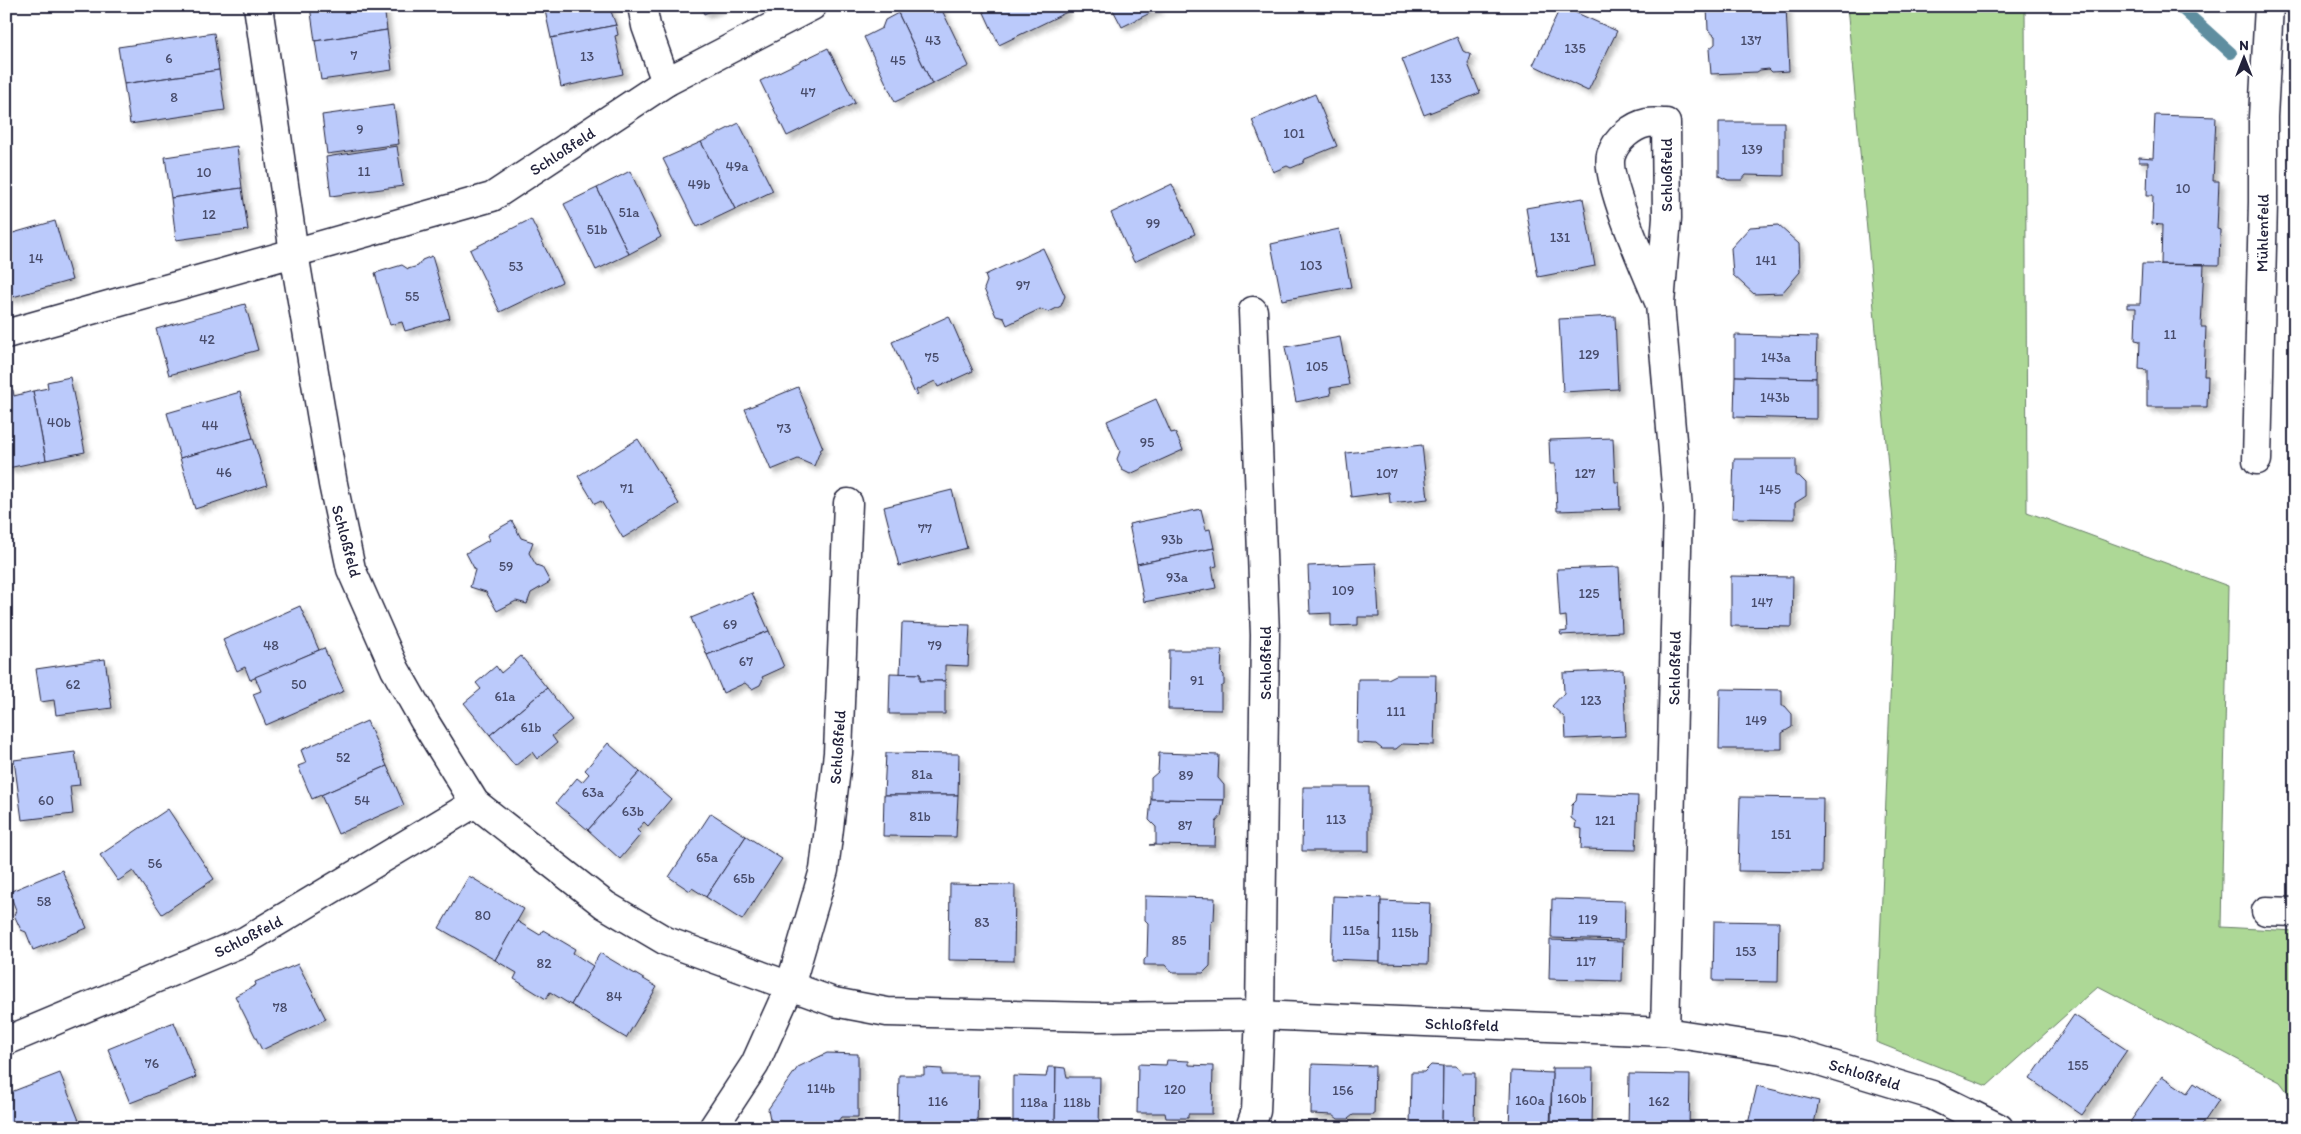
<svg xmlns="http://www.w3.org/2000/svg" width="2301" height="1134" font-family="Itim,sans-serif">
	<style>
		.green { fill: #add896; stroke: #687d68 }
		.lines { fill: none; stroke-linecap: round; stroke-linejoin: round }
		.stream { stroke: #5e8ea0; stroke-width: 12 }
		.building { fill: #bbcafb; stroke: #22223b; filter: url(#shadow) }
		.minor-casing { stroke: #22223b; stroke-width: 31 }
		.minor { stroke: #fff; stroke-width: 28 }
		.labels { text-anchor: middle; stroke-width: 5; stroke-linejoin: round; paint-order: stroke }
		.number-label { font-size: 14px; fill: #484c6b }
		.street-label { font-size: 16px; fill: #22223b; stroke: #fff }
	</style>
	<defs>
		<filter id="shadow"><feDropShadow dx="4.5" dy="4.5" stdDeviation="2.5" flood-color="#0004"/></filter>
	</defs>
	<rect width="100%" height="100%" fill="#fff"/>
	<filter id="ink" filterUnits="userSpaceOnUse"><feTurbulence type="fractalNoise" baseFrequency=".02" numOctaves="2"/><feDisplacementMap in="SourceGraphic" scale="10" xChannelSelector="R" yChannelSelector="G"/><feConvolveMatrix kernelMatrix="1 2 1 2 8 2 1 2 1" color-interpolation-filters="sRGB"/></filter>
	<g filter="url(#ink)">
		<polygon class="green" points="1847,6 2025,6 2027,512 2228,586 2221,927 2295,931 2295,1102 2280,1082 2098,986 1987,1086 1876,1042 1896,555"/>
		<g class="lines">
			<polyline class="stream" points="2179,6 2231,53"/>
		</g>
		<g class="building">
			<polygon points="310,6 384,6 387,30 315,41"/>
			<polygon points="544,6 609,6 616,25 551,38"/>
			<polygon points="701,6 722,6 704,14"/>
			<polygon points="926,6 940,6 969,66 932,84 898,13 910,8 918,10"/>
			<polygon points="981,6 1064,6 1067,12 999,45"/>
			<polygon points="1111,6 1157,6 1158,9 1122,27"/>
			<polygon points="1561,6 1617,31 1588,91 1533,65"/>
			<polygon points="1707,6 1786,6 1789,71 1772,72 1769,69 1760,70 1757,72 1711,74 1709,49 1715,44 1715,36 1708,30"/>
			<polygon points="898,13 932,84 895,102 864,37 882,28 885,20"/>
			<polygon points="616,25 618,35 615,36 623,74 561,87 551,38"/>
			<polygon points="387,30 392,70 321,80 315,41"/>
			<polygon points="214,33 219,70 124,84 118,47"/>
			<polygon points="1457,37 1463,51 1471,55 1468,64 1480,93 1424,115 1402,59"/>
			<polygon points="828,48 855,103 787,136 760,81"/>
			<polygon points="219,70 225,110 130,124 124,84"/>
			<polygon points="1315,94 1337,146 1305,159 1303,163 1291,168 1287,166 1273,172 1252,120"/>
			<polygon points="394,105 399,144 327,154 322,115"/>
			<polygon points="2155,115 2216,117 2213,181 2219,181 2217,229 2220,230 2219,265 2161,264 2162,225 2152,224 2153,195 2147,195 2148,162 2139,162 2139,157 2153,158"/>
			<polygon points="1719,122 1784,122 1784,176 1746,175 1742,180 1728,180 1719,176"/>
			<polygon points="739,123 773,191 735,209 701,142"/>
			<polygon points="701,142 735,209 697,227 663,159"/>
			<polygon points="237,146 242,188 171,198 165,157"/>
			<polygon points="397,146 403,186 331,196 326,157"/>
			<polygon points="630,171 661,237 629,254 597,188"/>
			<polygon points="1172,184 1195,234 1134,262 1111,213"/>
			<polygon points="242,188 248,230 176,240 171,198"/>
			<polygon points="597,188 629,254 596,270 564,204"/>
			<polygon points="1583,198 1595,266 1538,277 1526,208"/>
			<polygon points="531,219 562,282 500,312 470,250"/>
			<polygon points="55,221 72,280 6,299 6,235"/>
			<polygon points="1778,225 1799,244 1800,272 1782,293 1754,294 1733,275 1731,248 1750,227"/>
			<polygon points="1339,229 1351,287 1282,300 1271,244"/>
			<polygon points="1043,248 1065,296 1061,306 1049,312 1040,309 1007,325 1004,318 996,316 984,289 987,281 985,275"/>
			<polygon points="432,256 450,318 405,331 402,322 390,325 375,273 402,265 408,269 418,266 422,260"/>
			<polygon points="2142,264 2204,265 2201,327 2206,327 2204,376 2208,376 2207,407 2147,407 2147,370 2139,369 2140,341 2135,340 2136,308 2127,308 2127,304 2140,304"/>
			<polygon points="245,304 258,350 169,375 156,329"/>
			<polygon points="949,316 973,371 938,387 935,381 916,390 918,395 916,396 892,342"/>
			<polygon points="1615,316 1618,389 1563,392 1559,319"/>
			<polygon points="1735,335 1817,337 1816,378 1735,376"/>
			<polygon points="1340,337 1349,385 1330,388 1331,395 1296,402 1285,347"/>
			<polygon points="1735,376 1816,378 1816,419 1734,417"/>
			<polygon points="70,377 85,452 46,460 33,391 48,388 47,382"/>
			<polygon points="798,387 823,448 821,449 814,466 798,459 771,470 745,409"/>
			<polygon points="13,390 14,396 33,391 46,460 8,468 6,460 6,391"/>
			<polygon points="240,392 253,438 180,458 167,413"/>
			<polygon points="1156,399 1171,433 1175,432 1183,450 1130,474 1122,470 1117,459 1120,451 1107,421"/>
			<polygon points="253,438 267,485 195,509 180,458"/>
			<polygon points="1613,438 1615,482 1619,482 1620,509 1557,511 1555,464 1550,464 1549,440"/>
			<polygon points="638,439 679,504 623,538 601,501 595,504 578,476"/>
			<polygon points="1422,445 1428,499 1390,503 1389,492 1351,497 1346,453"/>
			<polygon points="1734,459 1796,459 1796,476 1799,476 1806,483 1806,496 1795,503 1795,519 1732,518"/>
			<polygon points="952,490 967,548 899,566 884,507"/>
			<polygon points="1201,509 1206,530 1210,529 1214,548 1137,564 1129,524"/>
			<polygon points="512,521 521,538 533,542 529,553 536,565 542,567 550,582 531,593 527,604 516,601 497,611 486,592 470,587 475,570 466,553 489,540 487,535"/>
			<polygon points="1214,548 1217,566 1212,567 1216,588 1144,602 1137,564"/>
			<polygon points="1376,563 1379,617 1358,617 1358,625 1331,626 1331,613 1310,614 1308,566"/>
			<polygon points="1619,567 1622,632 1561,635 1560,632 1567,631 1566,616 1560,617 1557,569"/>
			<polygon points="1731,576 1793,577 1792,627 1731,626"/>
			<polygon points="752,593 769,631 707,655 691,618"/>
			<polygon points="300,606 319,650 250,680 245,667 237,671 223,640"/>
			<polygon points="902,623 970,625 968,666 945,665 945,681 920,681 920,674 900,674"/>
			<polygon points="769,631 784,667 762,677 763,679 760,685 752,689 745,683 723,693 707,655"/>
			<polygon points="324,648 344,691 266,725 253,694 261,691 255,677"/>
			<polygon points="1169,650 1222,650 1221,672 1224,675 1224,685 1221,687 1221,710 1168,709"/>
			<polygon points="521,656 547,688 490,735 464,703 481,689 476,683 496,666 501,673"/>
			<polygon points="105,659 112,708 56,715 54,700 41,702 36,669"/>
			<polygon points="1623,670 1626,736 1566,739 1565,718 1552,706 1564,693 1563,673"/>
			<polygon points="890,673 920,674 920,681 945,681 945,714 889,714"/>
			<polygon points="1396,675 1436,675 1434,745 1402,744 1396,749 1382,749 1376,744 1357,743 1358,679 1388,679"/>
			<polygon points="547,688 572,720 552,736 557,743 537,759 532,752 515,766 490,735"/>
			<polygon points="1720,689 1782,690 1782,706 1785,706 1792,714 1792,727 1782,733 1782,749 1719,749"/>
			<polygon points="367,721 387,766 312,799 298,766 306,763 301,750"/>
			<polygon points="608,743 640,772 588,830 556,803 577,778 582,782 589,774 585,770"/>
			<polygon points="75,752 80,785 70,786 73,814 22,820 14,760"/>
			<polygon points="886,753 959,754 958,795 884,795"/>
			<polygon points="1159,753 1219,755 1218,778 1224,785 1224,800 1151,799 1151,778 1158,772"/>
			<polygon points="387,766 404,805 338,834 321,795"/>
			<polygon points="640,772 671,799 648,826 644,822 637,830 641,834 620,859 588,830"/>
			<polygon points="1303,787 1369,787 1369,851 1302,851"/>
			<polygon points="1577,794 1638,796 1636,850 1581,849 1582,829 1575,828 1576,822 1571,818 1572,805 1576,801"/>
			<polygon points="884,795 958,795 956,837 883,836"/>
			<polygon points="1740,797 1823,798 1822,872 1738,871"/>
			<polygon points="1151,799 1224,800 1221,816 1216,822 1215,846 1149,845 1156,844 1156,827 1149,820"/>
			<polygon points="168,809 214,879 162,914 133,871 118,881 100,855"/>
			<polygon points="711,813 746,836 706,897 692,888 690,891 669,877"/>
			<polygon points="746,836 782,859 742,920 706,897"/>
			<polygon points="62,870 87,928 33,950 26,932 21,930 14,915 16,910 9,892"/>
			<polygon points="469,876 524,909 495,960 439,928"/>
			<polygon points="950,884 1015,885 1014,961 949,960"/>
			<polygon points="1145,896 1215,898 1214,920 1211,923 1210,966 1203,973 1173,973 1166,965 1144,965 1144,960 1147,957 1148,923 1145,920"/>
			<polygon points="1333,896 1381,898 1380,961 1331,959"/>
			<polygon points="1552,899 1625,901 1624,940 1551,938"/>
			<polygon points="1381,901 1430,903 1428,964 1380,963"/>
			<polygon points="517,921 540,935 543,930 575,949 573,953 593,966 571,1005 550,992 546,999 514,979 517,973 495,960"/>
			<polygon points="1714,921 1779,922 1778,982 1713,981"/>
			<polygon points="1550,940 1623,942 1622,981 1549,979"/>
			<polygon points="600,953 657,987 626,1038 571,1005"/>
			<polygon points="298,964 326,1019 262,1050 235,996 256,985 255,982"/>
			<polygon points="2074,1015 2127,1050 2082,1115 2030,1079"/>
			<polygon points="174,1022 196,1077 130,1103 108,1049"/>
			<polygon points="827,1053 858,1054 858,1117 841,1117 833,1128 781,1128 770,1119 768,1109 798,1067"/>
			<polygon points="1167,1060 1189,1061 1189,1065 1213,1066 1212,1114 1188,1114 1188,1118 1166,1118 1165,1113 1137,1113 1138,1064 1166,1065"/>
			<polygon points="1312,1064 1375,1066 1374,1115 1353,1115 1348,1119 1338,1119 1333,1115 1311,1114"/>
			<polygon points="1431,1065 1443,1066 1442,1128 1410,1128 1411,1072 1424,1072"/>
			<polygon points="1443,1066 1456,1066 1462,1073 1475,1073 1474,1128 1442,1128"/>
			<polygon points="1048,1067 1056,1067 1055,1128 1013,1128 1013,1076 1046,1077"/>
			<polygon points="1056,1067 1065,1068 1067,1077 1100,1077 1099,1128 1055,1128"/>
			<polygon points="924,1068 942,1069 942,1075 978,1075 977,1128 898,1128 899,1075 924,1075"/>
			<polygon points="1552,1068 1593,1068 1592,1128 1551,1128"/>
			<polygon points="1511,1071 1552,1073 1550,1128 1509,1128"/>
			<polygon points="60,1073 82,1128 6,1128 6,1094"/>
			<polygon points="1629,1074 1690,1075 1689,1128 1628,1128"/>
			<polygon points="2162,1076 2187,1093 2194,1083 2219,1100 2200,1128 2167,1128 2165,1126 2163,1128 2138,1128 2130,1122"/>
			<polygon points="1757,1086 1819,1101 1813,1128 1747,1128"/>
		</g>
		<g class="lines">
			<g class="minor-casing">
				<g id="minor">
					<polyline points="258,6 294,253 333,484 351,569 395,669 425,722 475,803 605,905 666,941 834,1002 887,1012 1097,1017 1260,1015 1665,1032 1783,1050 1932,1095 1999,1128"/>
					<polyline points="642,6 646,26 666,82"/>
					<path d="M1660,304c-11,-26 -56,-126 -49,-149 5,-15 21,-29 36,-32 6,-1 13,0 19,0l1,95 -7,86 18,204 -13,524"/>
					<polyline points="6,334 492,197 666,82 812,6"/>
					<polyline points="2257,460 2263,202 2263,117 2269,6"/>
					<polyline points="2266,911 2295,912"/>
					<polyline points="6,1041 245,941 475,803"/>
					<polyline points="713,1128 755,1064 790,986 824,870 838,753 848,503"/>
					<polyline points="1250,1128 1256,1111 1260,1015 1265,635 1253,311"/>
				</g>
			</g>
			<use href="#minor" class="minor"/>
		</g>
	</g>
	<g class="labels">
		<g class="number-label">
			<text x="933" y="45">43</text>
			<text x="1751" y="45">137</text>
			<text x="1575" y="53">135</text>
			<text x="354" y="60">7</text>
			<text x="587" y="61">13</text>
			<text x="169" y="63">6</text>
			<text x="898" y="65">45</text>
			<text x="1441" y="83">133</text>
			<text x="808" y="97">47</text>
			<text x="174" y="102">8</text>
			<text x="360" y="134">9</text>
			<text x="1294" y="138">101</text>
			<text x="1752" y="154">139</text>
			<text x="737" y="171">49a</text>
			<text x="364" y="176">11</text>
			<text x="204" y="177">10</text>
			<text x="699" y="189">49b</text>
			<text x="2183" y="193">10</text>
			<text x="629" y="217">51a</text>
			<text x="209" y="219">12</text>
			<text x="1153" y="228">99</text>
			<text x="597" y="234">51b</text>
			<text x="1560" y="242">131</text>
			<text x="36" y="263">14</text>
			<text x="1766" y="265">141</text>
			<text x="1311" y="270">103</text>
			<text x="516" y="271">53</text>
			<text x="1023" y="290">97</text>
			<text x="412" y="301">55</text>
			<text x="2170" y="339">11</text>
			<text x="207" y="344">42</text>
			<text x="1589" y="359">129</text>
			<text x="932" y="362">75</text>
			<text x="1776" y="362">143a</text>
			<text x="1317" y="371">105</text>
			<text x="1775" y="402">143b</text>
			<text x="59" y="427">40b</text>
			<text x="210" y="430">44</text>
			<text x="784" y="433">73</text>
			<text x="1147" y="447">95</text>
			<text x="224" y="477">46</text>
			<text x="1387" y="478">107</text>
			<text x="1585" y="478">127</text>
			<text x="627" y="493">71</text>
			<text x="1770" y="494">145</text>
			<text x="925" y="533">77</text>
			<text x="1172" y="544">93b</text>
			<text x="506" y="571">59</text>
			<text x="1177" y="582">93a</text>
			<text x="1343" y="595">109</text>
			<text x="1589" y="598">125</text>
			<text x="1762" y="607">147</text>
			<text x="730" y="629">69</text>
			<text x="271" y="650">48</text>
			<text x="935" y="650">79</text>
			<text x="746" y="666">67</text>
			<text x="1197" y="685">91</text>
			<text x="73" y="689">62</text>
			<text x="299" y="689">50</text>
			<text x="505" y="701">61a</text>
			<text x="1591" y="705">123</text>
			<text x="1396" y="716">111</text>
			<text x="1756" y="725">149</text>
			<text x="531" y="732">61b</text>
			<text x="343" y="762">52</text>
			<text x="922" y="779">81a</text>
			<text x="1186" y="780">89</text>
			<text x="593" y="797">63a</text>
			<text x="46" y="805">60</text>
			<text x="362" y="805">54</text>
			<text x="633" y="816">63b</text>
			<text x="920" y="821">81b</text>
			<text x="1336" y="824">113</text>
			<text x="1605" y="825">121</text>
			<text x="1185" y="830">87</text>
			<text x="1781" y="839">151</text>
			<text x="707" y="862">65a</text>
			<text x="155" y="868">56</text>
			<text x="744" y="883">65b</text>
			<text x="44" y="906">58</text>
			<text x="483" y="920">80</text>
			<text x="1588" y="924">119</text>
			<text x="982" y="927">83</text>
			<text x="1356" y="935">115a</text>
			<text x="1405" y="937">115b</text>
			<text x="1179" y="945">85</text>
			<text x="1746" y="956">153</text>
			<text x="1586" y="966">117</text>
			<text x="544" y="968">82</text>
			<text x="614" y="1001">84</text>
			<text x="280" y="1012">78</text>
			<text x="152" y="1068">76</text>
			<text x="2078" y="1070">155</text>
			<text x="821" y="1093">114b</text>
			<text x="1175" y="1094">120</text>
			<text x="1343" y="1095">156</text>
			<text x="1572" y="1103">160b</text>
			<text x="1530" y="1105">160a</text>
			<text x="938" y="1106">116</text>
			<text x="1659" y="1106">162</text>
			<text x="1034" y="1107">118a</text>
			<text x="1077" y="1107">118b</text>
		</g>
		<g class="street-label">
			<text transform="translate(562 151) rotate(-33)" y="6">Schloßfeld</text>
			<text transform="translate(1666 175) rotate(-90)" y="6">Schloßfeld</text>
			<text transform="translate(2262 233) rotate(-89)" y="6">Mühlenfeld</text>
			<text transform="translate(347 541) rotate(75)" y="6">Schloßfeld</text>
			<text transform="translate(1265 663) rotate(-90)" y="6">Schloßfeld</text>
			<text transform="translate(1674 668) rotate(-89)" y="6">Schloßfeld</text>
			<text transform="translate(837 747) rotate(-86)" y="6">Schloßfeld</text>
			<text transform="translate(248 936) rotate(-27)" y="6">Schloßfeld</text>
			<text transform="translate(1462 1024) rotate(2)" y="6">Schloßfeld</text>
			<text transform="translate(1865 1074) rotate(17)" y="6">Schloßfeld</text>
		</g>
	</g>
	<rect width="2301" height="1134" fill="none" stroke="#fff" stroke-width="25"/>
	<rect x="12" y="12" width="2276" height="1109" fill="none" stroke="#22223b" stroke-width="2" filter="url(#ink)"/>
	<g transform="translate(2244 58)" stroke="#ffffff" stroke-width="4" paint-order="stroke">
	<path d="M0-4L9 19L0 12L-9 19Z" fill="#22223b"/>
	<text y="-8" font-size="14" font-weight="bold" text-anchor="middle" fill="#22223b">N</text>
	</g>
</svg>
